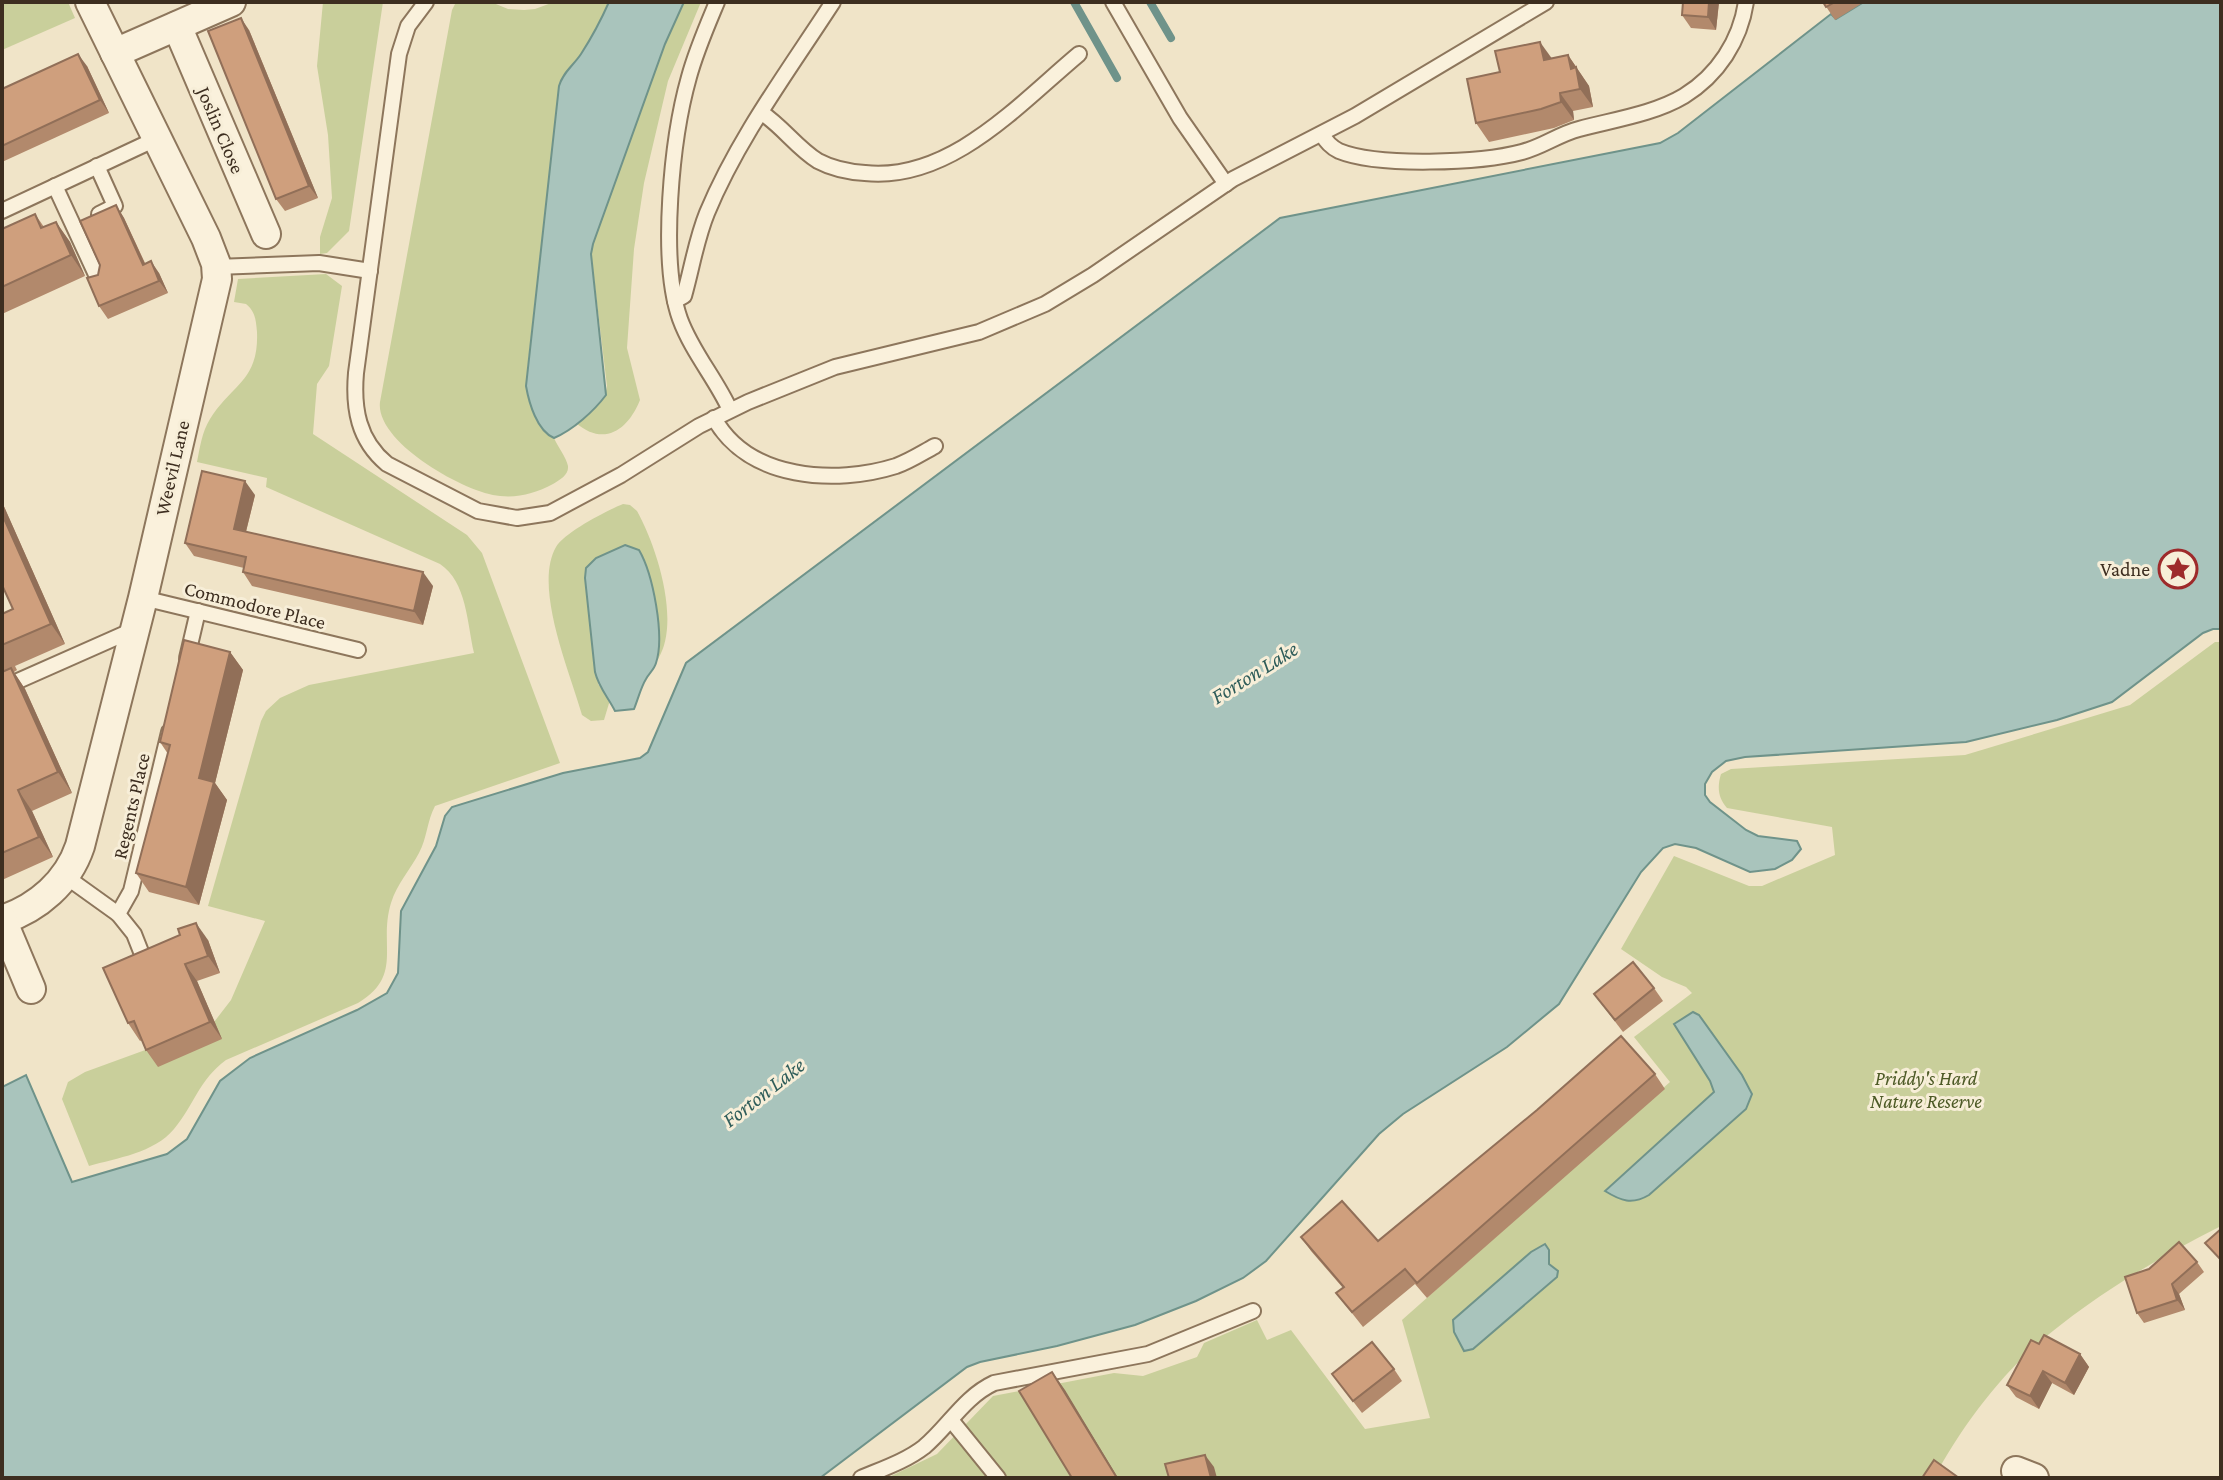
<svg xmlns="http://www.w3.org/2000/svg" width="2223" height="1480" font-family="'Crimson Pro',serif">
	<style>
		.green { fill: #c9cf9b }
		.water { fill: #a9c4bc; stroke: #6f938a; stroke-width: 2 }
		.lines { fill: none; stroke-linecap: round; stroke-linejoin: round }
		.stream { stroke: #6f938a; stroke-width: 8 }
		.lane-casing { stroke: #8d765c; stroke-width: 18 }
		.street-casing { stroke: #8d765c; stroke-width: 32 }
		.lane { stroke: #faf1dc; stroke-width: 14 }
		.street { stroke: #faf1dc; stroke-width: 28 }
		.wall { fill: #b2896c }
		.shaded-wall { fill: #916f58 }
		.building { fill: #cf9f7d; stroke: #916f58; stroke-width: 2 }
		.labels { text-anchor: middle; stroke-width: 6; stroke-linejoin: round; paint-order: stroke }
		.street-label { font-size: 20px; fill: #3d2e20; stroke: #f7eed8 }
		.poi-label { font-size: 20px; fill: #3d2e20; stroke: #f7eed8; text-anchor: end }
		.park-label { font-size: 20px; font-style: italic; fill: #4d5a26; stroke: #f7eed8 }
		.water-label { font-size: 22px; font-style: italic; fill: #2f5d5a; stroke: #f7eed8 }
	</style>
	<rect width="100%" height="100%" fill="#f0e4c8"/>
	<g class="green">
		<polygon points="2,2 68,2 75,18 2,50"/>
		<polygon points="323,2 383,2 349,231 327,253 320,254 320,237 332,198 328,135 317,66"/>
		<path d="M456,2h35l17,7 16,1 11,-1 19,-7h55c-8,18 -17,35 -28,52 -8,12 -18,18 -22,32l-32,286c-1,20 5,57 27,66 4,9 12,19 14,28 1,9 -8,14 -15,18 -17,9 -34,14 -53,12 -35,-3 -125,-54 -120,-94l72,-392z"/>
		<path d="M684,2h17l-33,79 -24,102 -10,66 -7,99 13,52c-12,30 -36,47 -64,23 13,-10 29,-20 31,-37l-16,-133 2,-9 72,-201z"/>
		<path d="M326,274l16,12 -13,80 -12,18 -4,50 154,101 15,18 78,210 -125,43c-8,15 -8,32 -16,47 -9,17 -22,31 -28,50 -13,42 13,72 -33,100l-132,57c-27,20 -32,45 -52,69 -20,24 -57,29 -85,37l-27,-67 6,-17 17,-10 126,-46 20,-26 34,-79 -57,-15 53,-185 5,-10 14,-13 29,-13 165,-32c-7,-30 -7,-71 -34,-89l-174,-77 1,-9 -70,-16c3,-15 5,-30 13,-43 22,-35 49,-38 47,-87 -1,-12 -2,-21 -11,-28l-12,-2 4,-23z"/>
		<path d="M623,504l7,1 7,6c20,36 44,111 21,148 1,-29 -4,-84 -19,-109l-41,134 12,16 -6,20 -13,1 -9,-6c-12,-43 -49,-128 -26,-168 9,-15 50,-36 67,-43z"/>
		<path d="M2215,642h6v584c-65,33 -131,72 -186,120 -40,36 -76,85 -101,132h-1047l50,-24 56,-58 121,-23 29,3 54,-19 7,-14 53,-23 10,20 24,-10 74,99 65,-11 -28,-98 268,-238 -36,-45 58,-44 -6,-6 -24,-10 -41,-28 53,-93 75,30h13l73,-31 -3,-28 -105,-19c-9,-10 -10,-21 -6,-34l10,-5 234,-14 20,-6 145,-44z"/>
	</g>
	<g class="water">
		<path d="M609,2h75l-19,42 -72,200 -2,10 15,141c-12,16 -33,35 -52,43 -17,-7 -25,-35 -28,-52l33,-300c4,-14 14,-20 22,-32 11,-17 20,-34 28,-52z"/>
		<polygon points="1864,2 2221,2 2221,629 2213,629 2203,633 2112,702 2057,720 1966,742 1745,757 1726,761 1712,772 1705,784 1705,795 1710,802 1746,830 1758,836 1797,841 1801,849 1792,860 1775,869 1750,872 1696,848 1675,844 1663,848 1641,872 1559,1004 1507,1047 1403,1114 1379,1134 1266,1261 1243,1278 1196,1301 1135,1325 1057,1346 980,1362 967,1367 820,1478 2,1478 2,1087 26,1075 72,1182 167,1154 187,1139 220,1081 250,1058 357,1010 387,993 398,973 401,911 436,846 445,816 452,807 563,773 640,758 648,752 686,663 1280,218 1660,143 1678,133 1831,14 1836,19"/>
		<path d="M625,545l14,5c14,24 26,86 17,113 -2,7 -7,10 -10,16 -5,8 -8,20 -12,30l-19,2c-7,-14 -16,-23 -20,-39l-10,-94 1,-10 10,-10z"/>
		<path d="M1693,1012l6,3 43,60 10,19 -6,15 -97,86c-17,10 -28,6 -44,-4l109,-99 -4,-11 -36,-57z"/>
		<polygon points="1545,1244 1549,1250 1549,1264 1558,1271 1557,1277 1473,1349 1464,1351 1454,1332 1453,1320 1531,1252"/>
	</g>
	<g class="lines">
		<g class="stream">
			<polyline points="1074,2 1117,78"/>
			<polyline points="1150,2 1171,38"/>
		</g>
		<g class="lane-casing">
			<g id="lane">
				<path d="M426,2l-18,24 -9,28 -43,319c-3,35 2,67 31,91l91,47 39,7 33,-5 71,-38 78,-49 49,-24 87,-35 144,-35 66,-28 48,-29 140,-96 122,-63 191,-114"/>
				<path d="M717,2c-10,24 -21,49 -28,75 -17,60 -30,183 -9,242 12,33 36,60 50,91"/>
				<polyline points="1113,2 1180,118 1226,184"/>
				<path d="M762,113c21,14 35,35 56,48 15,8 31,11 47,12 85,9 154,-69 214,-119"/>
				<path d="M1322,134c4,8 9,13 17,17 39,16 142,12 183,1 20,-5 37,-18 57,-23 33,-9 75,-15 105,-33 34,-21 56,-55 62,-94"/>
				<polyline points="97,166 115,206 99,214"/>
				<polyline points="55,186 99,281"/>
				<polyline points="2,211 158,138"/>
				<polyline points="216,267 319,263 370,271"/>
				<path d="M675,301l9,-5c8,-28 12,-56 23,-83 31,-75 82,-143 126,-211"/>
				<path d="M714,418c34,62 122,67 182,48 14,-5 26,-13 39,-20"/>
				<polyline points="143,598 358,650"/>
				<polyline points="187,658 198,611"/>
				<polyline points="2,688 133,630"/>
				<polyline points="65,876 118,914"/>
				<polyline points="145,962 134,934 118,914 131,891 169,732"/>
				<polyline points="951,1420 998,1478"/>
				<path d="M861,1478c21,-9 45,-17 63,-31 24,-20 40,-50 70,-64l154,-29 105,-43"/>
			</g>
		</g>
		<g class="street-casing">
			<g id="street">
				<polyline points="177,26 266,234"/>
				<polyline points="115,53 231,2"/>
				<path d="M2,920c36,-12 66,-38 78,-74l63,-248 74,-319 -1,-15 -10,-26 -116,-236"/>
				<polyline points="2,920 31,989"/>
				<polyline points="2016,1471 2034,1478"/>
			</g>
		</g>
		<use href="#lane" class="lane"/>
		<use href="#street" class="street"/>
	</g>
	<g class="wall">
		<polygon points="1683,2 1719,2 1716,30 1691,28 1682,15"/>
		<polygon points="1823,2 1864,2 1835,20"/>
		<polygon points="249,30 318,198 285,211 276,199"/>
		<polygon points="1568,55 1589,86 1593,107 1573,111 1574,120 1554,128 1489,142 1476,123 1500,72"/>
		<polygon points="87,66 109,113 2,162 2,89"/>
		<polygon points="116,205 124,218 145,263 159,273 168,293 108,319 99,306 98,275"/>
		<polygon points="35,214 44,227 56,222 70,242 85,276 2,314 2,229"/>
		<polygon points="255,495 246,532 433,586 423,625 252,586 243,572 244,568 194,556 185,543"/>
		<polygon points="2,502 65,644 15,666 17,670 14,672 25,689 72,793 32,811 53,857 2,880 2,614 13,609 2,585"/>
		<polygon points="230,652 243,670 215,783 227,800 199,905 149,892 136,873 168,754 160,742"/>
		<polygon points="208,940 220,973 197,981 222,1039 158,1067 146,1050 142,1040 140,1041 128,1023"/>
		<polygon points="1654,988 1663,1001 1623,1032 1594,994"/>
		<polygon points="1655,1074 1665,1089 1427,1298 1415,1284 1363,1327 1336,1293 1343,1288 1311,1251 1301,1237 1378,1241"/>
		<polygon points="2197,1262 2204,1272 2179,1294 2185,1310 2144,1323 2137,1313"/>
		<polygon points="2039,1344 2080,1354 2089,1367 2074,1395 2052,1383 2039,1409 2016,1397 2007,1385"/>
		<polygon points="1394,1369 1402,1381 1362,1413 1332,1374"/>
	</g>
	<g class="shaded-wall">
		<polygon points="1709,2 1719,2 1716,30 1708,17"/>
		<polygon points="241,18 249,30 318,198 309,186"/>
		<polygon points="1540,42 1553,60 1544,60"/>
		<polygon points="78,54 87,66 109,113 100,100"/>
		<polygon points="1568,55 1589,86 1593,107 1580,89 1571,69"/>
		<polygon points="1560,93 1573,111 1574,120 1561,102"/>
		<polygon points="116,205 124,218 151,277 143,265"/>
		<polygon points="56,222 70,242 85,276 71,255"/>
		<polygon points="151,261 159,273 168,293 159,281"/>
		<polygon points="245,481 255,495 243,543 234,529"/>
		<polygon points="2,502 65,644 51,624 2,514"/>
		<polygon points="423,572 433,586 423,625 414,611"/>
		<polygon points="230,652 243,670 215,783 227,800 199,905 186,887 199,778"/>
		<polygon points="11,668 25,689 72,793 58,772"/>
		<polygon points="18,790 32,811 53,857 39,837"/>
		<polygon points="196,923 208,940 220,973 208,956"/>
		<polygon points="185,964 197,981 222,1039 210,1022"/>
		<polygon points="2172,1284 2179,1294 2185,1310 2177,1300"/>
		<polygon points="2080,1354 2089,1367 2074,1395 2065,1383"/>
		<polygon points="2043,1371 2052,1383 2039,1409 2030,1396"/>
		<polygon points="1052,1372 1065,1390 1118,1478 1117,1478"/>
		<polygon points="1205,1455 1214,1467 1217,1478 1211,1478"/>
	</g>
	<g class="building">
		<polygon points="1683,2 1709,2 1708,17 1682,15"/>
		<polygon points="1823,2 1835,2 1826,7"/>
		<polygon points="241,18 309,186 276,199 208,31"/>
		<polygon points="1540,42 1544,60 1568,55 1571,69 1576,67 1580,89 1560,93 1561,102 1541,109 1476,123 1467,79 1500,72 1495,51"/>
		<polygon points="78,54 100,100 2,146 2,89"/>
		<polygon points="116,205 143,265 151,261 159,281 99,306 87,278 98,275 100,265 80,221"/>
		<polygon points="35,214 41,228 56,222 71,255 2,287 2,229"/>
		<polygon points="202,471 245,481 234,529 423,572 414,611 243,572 246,557 185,543"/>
		<polygon points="2,514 51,624 2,645 2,614 13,609 2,585"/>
		<polygon points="184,640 230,652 199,778 214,782 186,887 136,873 170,745 160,742"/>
		<polygon points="11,668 58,772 18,790 39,837 2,853 2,672"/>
		<polygon points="196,923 208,956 185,964 210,1022 146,1050 134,1021 128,1023 103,968 180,935 178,929"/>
		<polygon points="1633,962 1654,988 1615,1020 1594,994"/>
		<polygon points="1621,1036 1655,1074 1417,1283 1405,1269 1352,1312 1336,1293 1344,1287 1301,1237 1342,1201 1378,1241 1537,1110"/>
		<polygon points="2221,1229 2221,1260 2205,1243"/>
		<polygon points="2179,1242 2197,1262 2172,1284 2177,1300 2137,1313 2125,1277 2149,1269"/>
		<polygon points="2044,1335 2080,1354 2065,1383 2043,1371 2030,1396 2007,1385 2031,1340 2039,1344"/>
		<polygon points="1372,1342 1394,1369 1353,1401 1332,1374"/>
		<polygon points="1052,1372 1117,1478 1072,1478 1019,1391"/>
		<polygon points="1205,1455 1211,1478 1169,1478 1165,1464"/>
		<polygon points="1934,1460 1959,1478 1922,1478"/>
	</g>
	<defs>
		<g id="sight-ring" transform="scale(2)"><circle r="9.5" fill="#f7eed8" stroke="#9e2a2b" stroke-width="1.5"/><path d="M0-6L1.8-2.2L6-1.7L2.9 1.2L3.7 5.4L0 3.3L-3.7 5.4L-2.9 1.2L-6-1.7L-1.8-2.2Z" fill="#9e2a2b"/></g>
	</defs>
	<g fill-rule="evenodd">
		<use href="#sight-ring" x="2178" y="569"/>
	</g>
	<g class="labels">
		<g class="street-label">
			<text transform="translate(221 130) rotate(67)" y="7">Joslin Close</text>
			<text transform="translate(172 468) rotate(-77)" y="7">Weevil Lane</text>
			<text transform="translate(255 605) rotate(14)" y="7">Commodore Place</text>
			<text transform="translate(131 806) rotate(-77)" y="7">Regents Place</text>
		</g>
		<g class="poi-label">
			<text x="2150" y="576">Vadne</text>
		</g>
		<g class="park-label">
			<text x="1926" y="1085">Priddy's Hard<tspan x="1926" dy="23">Nature Reserve</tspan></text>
		</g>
		<g class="water-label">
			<text transform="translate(1254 672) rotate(-32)" y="8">Forton Lake</text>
			<text transform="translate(763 1092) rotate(-38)" y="8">Forton Lake</text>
		</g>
	</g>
	<rect width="2223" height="1480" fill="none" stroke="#3d2e20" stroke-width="8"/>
</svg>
